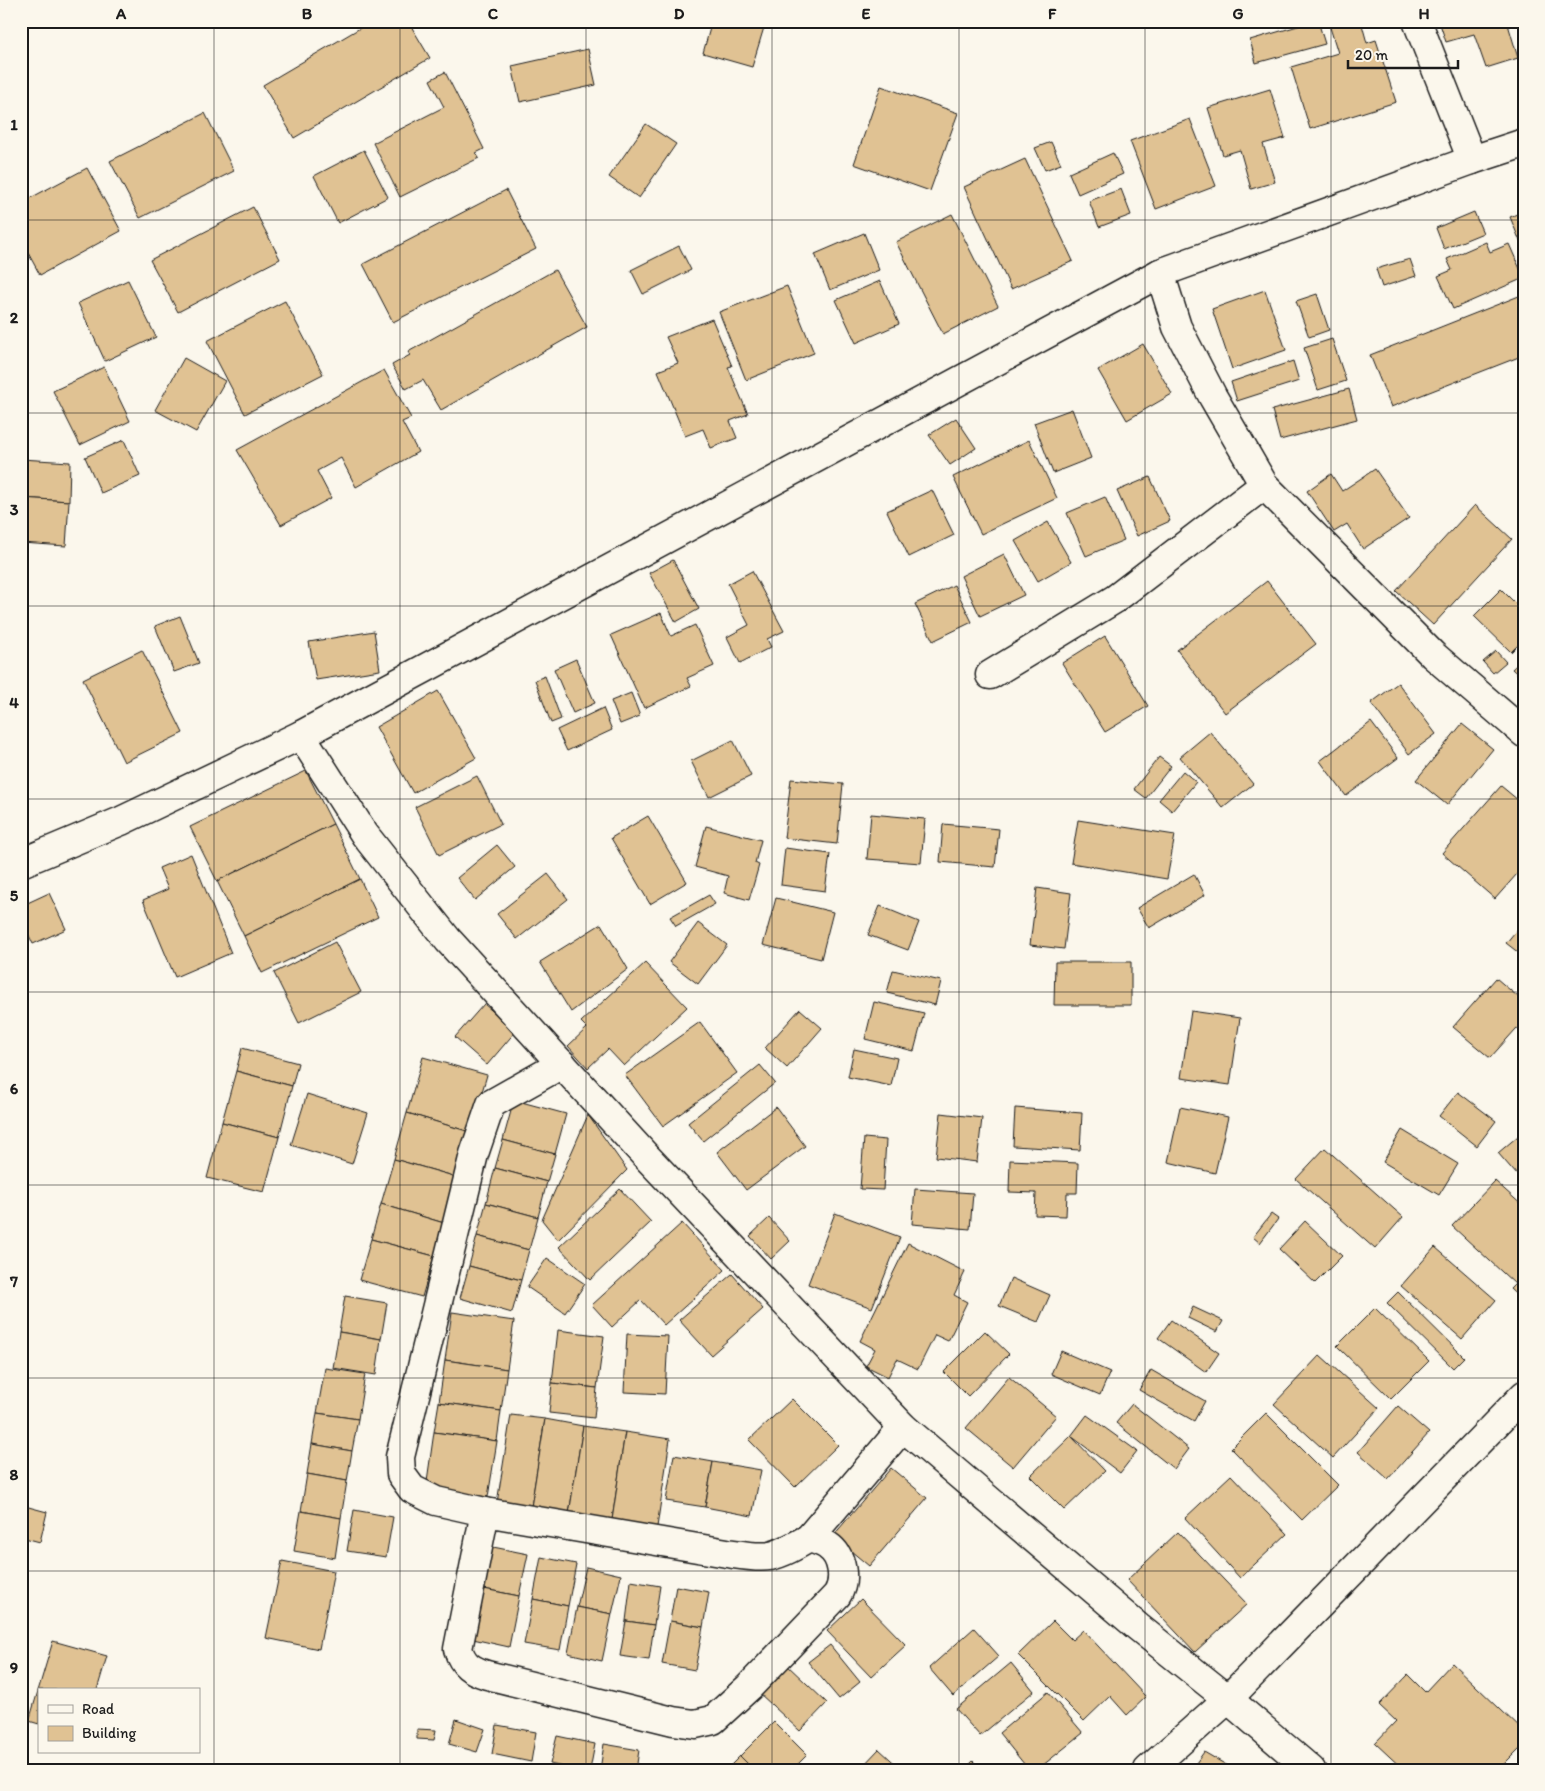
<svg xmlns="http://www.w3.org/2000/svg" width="1545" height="1791" font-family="Itim,sans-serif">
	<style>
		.building { fill: #e0c293; stroke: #1c1c1c }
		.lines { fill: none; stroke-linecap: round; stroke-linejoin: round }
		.minor-casing { stroke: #1c1c1c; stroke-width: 31 }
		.trunk-casing { stroke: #1c1c1c; stroke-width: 31 }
		.minor { stroke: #fbf7ec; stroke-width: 28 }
		.trunk { stroke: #fbf7ec; stroke-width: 28 }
		.grid { fill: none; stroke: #1c1c1c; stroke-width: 1; stroke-opacity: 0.55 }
		.neatline { fill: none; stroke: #1c1c1c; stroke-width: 2 }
		.grid-label { font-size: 16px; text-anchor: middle; font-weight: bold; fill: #1c1c1c }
	</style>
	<rect width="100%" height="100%" fill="#fbf7ec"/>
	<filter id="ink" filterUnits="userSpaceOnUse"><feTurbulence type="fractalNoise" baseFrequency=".02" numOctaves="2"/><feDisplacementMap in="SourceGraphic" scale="10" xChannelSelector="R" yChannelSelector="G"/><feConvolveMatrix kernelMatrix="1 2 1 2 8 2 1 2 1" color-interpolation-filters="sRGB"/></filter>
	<g filter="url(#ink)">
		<g class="building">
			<polygon points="372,21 408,21 430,58 294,138 263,85"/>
			<polygon points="712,21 754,21 765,24 752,67 703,53"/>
			<polygon points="1315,21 1318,21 1325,44 1256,63 1250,40"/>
			<polygon points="1328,21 1361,21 1367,43 1376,40 1396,102 1310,129 1291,67 1338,53"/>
			<polygon points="1439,21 1507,21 1518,58 1486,68 1474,34 1446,42"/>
			<polygon points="588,49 596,85 520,102 512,66"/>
			<polygon points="445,72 484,149 476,153 479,158 400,197 373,143 444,107 430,80"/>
			<polygon points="881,86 958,113 930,191 854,164"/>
			<polygon points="1270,89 1285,138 1263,144 1275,182 1251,189 1240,150 1223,155 1208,108"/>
			<polygon points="205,113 234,171 140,218 110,161"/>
			<polygon points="1190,119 1216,186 1156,209 1130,141"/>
			<polygon points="646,124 676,144 639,198 609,177"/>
			<polygon points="1051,142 1061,164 1045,170 1035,148"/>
			<polygon points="364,150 388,197 338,223 314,176"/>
			<polygon points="1113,153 1123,174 1078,194 1069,173"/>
			<polygon points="1025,159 1073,261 1011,289 964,187"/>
			<polygon points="87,168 121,231 40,275 21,240 21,203"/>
			<polygon points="1121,189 1131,215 1099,227 1089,201"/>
			<polygon points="506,190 536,249 393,322 363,264"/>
			<polygon points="253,207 280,259 178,312 150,260"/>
			<polygon points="1524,211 1524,251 1510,217"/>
			<polygon points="1474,212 1483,233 1444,249 1436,228"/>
			<polygon points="952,214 998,306 943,334 896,242"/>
			<polygon points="864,233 879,270 830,290 815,254"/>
			<polygon points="1486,242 1490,252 1509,244 1524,278 1453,309 1438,276 1452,270 1447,259"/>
			<polygon points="679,246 691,270 643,294 631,270"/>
			<polygon points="1410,259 1416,276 1382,287 1376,269"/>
			<polygon points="555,270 587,327 441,410 423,380 406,389 392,365 410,355 408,352"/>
			<polygon points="128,280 156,337 105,361 78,303"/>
			<polygon points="880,281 899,324 856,343 836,300"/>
			<polygon points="787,286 814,353 746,380 719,312"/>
			<polygon points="1265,290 1286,350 1232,369 1212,309"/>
			<polygon points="1317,294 1329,330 1309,337 1296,301"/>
			<polygon points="1524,294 1524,355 1391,407 1370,355"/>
			<polygon points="285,301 323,374 245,414 207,341"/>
			<polygon points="712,319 732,366 728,367 748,414 730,421 737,438 711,448 703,429 685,436 658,371 678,363 666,337"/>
			<polygon points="1332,339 1346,381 1318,390 1304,348"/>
			<polygon points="1143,344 1172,394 1127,420 1098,370"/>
			<polygon points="184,358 225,381 196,432 155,410"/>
			<polygon points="1293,361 1299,381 1237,401 1231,382"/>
			<polygon points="104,367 130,421 80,445 53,391"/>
			<polygon points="384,370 411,418 402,422 418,452 356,487 341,458 317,471 331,498 281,525 237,450"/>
			<polygon points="1349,389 1357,419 1280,440 1272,410"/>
			<polygon points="1072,409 1091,458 1053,473 1034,423"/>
			<polygon points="956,418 976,448 950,465 929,435"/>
			<polygon points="124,440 140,476 101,493 85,457"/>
			<polygon points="1029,440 1057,498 981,534 953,477"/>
			<polygon points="21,459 70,462 69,501 21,498"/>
			<polygon points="1375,469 1409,518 1363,549 1347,524 1334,532 1307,491 1331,474 1342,491"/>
			<polygon points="1150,477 1170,521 1137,536 1117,491"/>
			<polygon points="932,490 954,535 909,557 887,511"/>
			<polygon points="1105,497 1124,540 1086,556 1067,513"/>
			<polygon points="21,498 69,501 66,546 21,543"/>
			<polygon points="1475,505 1512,539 1433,625 1396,591"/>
			<polygon points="1048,522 1071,562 1038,581 1015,541"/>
			<polygon points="1004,554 1024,595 980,616 961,576"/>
			<polygon points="673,560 699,609 676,622 649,573"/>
			<polygon points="752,571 784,631 767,639 771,647 740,663 727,637 749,625 728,584"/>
			<polygon points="1267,581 1316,644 1225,713 1177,650"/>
			<polygon points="954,585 972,622 933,641 915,604"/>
			<polygon points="1501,589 1524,612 1524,639 1511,652 1474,616"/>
			<polygon points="661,613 671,636 695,625 714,666 687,678 691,686 644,708 611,635"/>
			<polygon points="180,616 199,663 174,672 155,626"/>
			<polygon points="374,631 380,670 316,680 309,642"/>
			<polygon points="1105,636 1148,706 1105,732 1062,663"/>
			<polygon points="142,650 183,733 124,762 83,679"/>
			<polygon points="1496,651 1506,662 1493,673 1483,662"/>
			<polygon points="1524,658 1524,680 1512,669"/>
			<polygon points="576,659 595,703 573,713 554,669"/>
			<polygon points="545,676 561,719 551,723 535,680"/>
			<polygon points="1398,683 1436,734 1409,754 1371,703"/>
			<polygon points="438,691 476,758 413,793 376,727"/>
			<polygon points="631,693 640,716 620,724 611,701"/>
			<polygon points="603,708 612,730 567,751 557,730"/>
			<polygon points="1371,722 1398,758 1346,796 1320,761"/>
			<polygon points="1462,724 1493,749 1447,805 1416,780"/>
			<polygon points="1210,732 1253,784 1223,808 1180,757"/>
			<polygon points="733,740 751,776 709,797 691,761"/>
			<polygon points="1159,757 1171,766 1146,798 1134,789"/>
			<polygon points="306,771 333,824 217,881 190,827"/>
			<polygon points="1183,771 1196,782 1172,811 1159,800"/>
			<polygon points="477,776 501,824 439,855 415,807"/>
			<polygon points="791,779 843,784 837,844 784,838"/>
			<polygon points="1501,786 1524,805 1524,866 1495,899 1442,853"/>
			<polygon points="871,814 925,819 921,863 867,859"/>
			<polygon points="648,816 687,882 650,904 611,838"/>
			<polygon points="1078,820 1175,835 1167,879 1071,863"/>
			<polygon points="333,824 360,879 244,936 217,881"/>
			<polygon points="943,824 999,829 995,867 940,862"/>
			<polygon points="706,826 761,840 755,863 759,865 749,900 724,893 728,876 695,867"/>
			<polygon points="497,845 515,867 475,900 457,878"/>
			<polygon points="785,848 830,854 825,891 781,885"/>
			<polygon points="191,854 231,953 175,977 143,900 168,889 159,868"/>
			<polygon points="548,874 568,899 517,939 497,914"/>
			<polygon points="1194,874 1205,895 1149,928 1137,908"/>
			<polygon points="360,879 378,917 262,973 244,936"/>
			<polygon points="1037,888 1071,893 1064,949 1030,945"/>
			<polygon points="49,893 66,929 33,944 21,919 21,906"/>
			<polygon points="709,895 715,904 676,926 670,917"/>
			<polygon points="776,898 833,912 821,959 763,945"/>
			<polygon points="880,906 919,922 908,950 868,935"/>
			<polygon points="1524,921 1524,957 1506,943"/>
			<polygon points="698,923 727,945 698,984 669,962"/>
			<polygon points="601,924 628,969 571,1012 540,962"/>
			<polygon points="335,942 361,992 299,1023 274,973"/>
			<polygon points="1055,962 1131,962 1131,1005 1054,1005"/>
			<polygon points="645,963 687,1007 624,1066 608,1049 588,1068 568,1046 587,1028 581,1022"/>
			<polygon points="893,970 941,981 935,1005 887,993"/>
			<polygon points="1496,978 1524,1002 1524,1020 1490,1058 1453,1027"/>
			<polygon points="874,1002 924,1013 914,1051 865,1039"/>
			<polygon points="484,1004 516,1031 487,1065 455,1037"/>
			<polygon points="800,1009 822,1028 787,1068 765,1048"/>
			<polygon points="1191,1011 1240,1018 1230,1085 1181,1078"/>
			<polygon points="700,1022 737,1073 663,1126 625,1075"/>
			<polygon points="242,1048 298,1063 292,1086 236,1071"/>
			<polygon points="854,1049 897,1058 891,1086 848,1077"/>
			<polygon points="423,1057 487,1075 470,1132 407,1113"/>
			<polygon points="760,1065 775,1083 703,1141 688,1123"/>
			<polygon points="236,1071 292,1086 279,1137 222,1122"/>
			<polygon points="1458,1092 1496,1121 1477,1146 1439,1116"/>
			<polygon points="307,1094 368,1113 352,1164 291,1145"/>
			<polygon points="514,1100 566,1114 555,1154 503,1140"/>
			<polygon points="776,1107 805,1146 746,1190 717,1152"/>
			<polygon points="1180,1107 1228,1117 1215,1173 1168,1162"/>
			<polygon points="1015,1108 1082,1113 1080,1150 1013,1146"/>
			<polygon points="407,1113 470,1132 457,1177 394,1159"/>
			<polygon points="941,1113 982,1118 977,1162 936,1157"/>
			<polygon points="588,1115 627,1170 558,1240 542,1220"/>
			<polygon points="222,1122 279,1137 264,1192 207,1178"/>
			<polygon points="1402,1130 1458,1164 1439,1195 1383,1162"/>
			<polygon points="1524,1131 1524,1183 1498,1153"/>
			<polygon points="864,1138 886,1140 883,1190 860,1189"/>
			<polygon points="503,1140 555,1154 547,1182 495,1168"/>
			<polygon points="1325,1148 1403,1217 1375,1249 1296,1179"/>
			<polygon points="394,1159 457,1177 444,1223 381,1204"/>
			<polygon points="1010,1160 1078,1163 1077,1193 1067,1193 1066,1216 1035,1215 1036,1193 1009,1192"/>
			<polygon points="495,1168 547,1182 538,1217 486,1203"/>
			<polygon points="1495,1181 1524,1207 1524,1302 1510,1289 1515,1284 1452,1226"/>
			<polygon points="620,1189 651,1222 590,1280 559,1247"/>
			<polygon points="915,1189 973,1193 970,1229 912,1224"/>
			<polygon points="486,1203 538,1217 529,1250 477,1236"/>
			<polygon points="381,1204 444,1223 434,1256 371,1239"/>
			<polygon points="835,1213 900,1237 872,1308 808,1284"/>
			<polygon points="1271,1214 1278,1219 1260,1243 1253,1237"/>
			<polygon points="769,1218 790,1241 771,1259 750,1236"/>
			<polygon points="1305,1221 1342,1256 1315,1283 1279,1249"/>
			<polygon points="682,1223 725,1270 664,1325 641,1300 612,1327 592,1305"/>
			<polygon points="477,1236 529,1250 521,1280 469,1266"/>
			<polygon points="371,1239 434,1256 422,1297 359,1280"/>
			<polygon points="908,1243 965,1272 954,1295 967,1302 948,1341 935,1335 918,1369 897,1359 888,1377 866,1366 875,1349 860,1341"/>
			<polygon points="1435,1247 1496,1300 1462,1339 1401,1286"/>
			<polygon points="547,1258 585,1284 565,1313 527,1287"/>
			<polygon points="469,1266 521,1280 512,1313 460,1298"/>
			<polygon points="732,1274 763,1309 711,1355 679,1320"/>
			<polygon points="1011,1278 1050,1295 1038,1322 999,1306"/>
			<polygon points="1398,1292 1464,1357 1453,1368 1387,1303"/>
			<polygon points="345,1296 387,1303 381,1339 339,1332"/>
			<polygon points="1193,1307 1223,1321 1217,1332 1188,1318"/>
			<polygon points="1375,1308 1429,1361 1391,1399 1337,1346"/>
			<polygon points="452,1312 514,1321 507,1369 445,1360"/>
			<polygon points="1171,1320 1219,1353 1206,1372 1158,1338"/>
			<polygon points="558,1330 604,1336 597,1388 552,1383"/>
			<polygon points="985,1331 1009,1354 968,1396 944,1372"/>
			<polygon points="339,1332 381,1339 376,1375 333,1368"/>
			<polygon points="627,1334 668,1336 665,1394 624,1392"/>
			<polygon points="1061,1351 1110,1372 1100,1395 1051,1374"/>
			<polygon points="1320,1355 1379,1408 1333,1458 1274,1404"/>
			<polygon points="445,1360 507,1369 501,1411 439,1402"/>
			<polygon points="325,1368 365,1374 358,1419 317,1413"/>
			<polygon points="1151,1370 1205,1401 1194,1421 1139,1390"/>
			<polygon points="1009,1377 1056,1416 1013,1467 966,1428"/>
			<polygon points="552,1383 597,1388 594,1418 549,1413"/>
			<polygon points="792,1399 838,1445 795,1487 749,1440"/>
			<polygon points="439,1402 501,1411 497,1441 434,1432"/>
			<polygon points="1132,1404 1189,1449 1174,1469 1116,1423"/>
			<polygon points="1398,1406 1429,1433 1388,1479 1358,1452"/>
			<polygon points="317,1413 358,1419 352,1451 312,1444"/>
			<polygon points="1266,1413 1338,1485 1302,1520 1231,1448"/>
			<polygon points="511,1415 545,1419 531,1507 497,1503"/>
			<polygon points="1087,1415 1137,1451 1120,1473 1071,1436"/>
			<polygon points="545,1419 583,1426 569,1514 531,1507"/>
			<polygon points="583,1426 625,1432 612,1520 569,1514"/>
			<polygon points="434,1432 497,1441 488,1497 426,1488"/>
			<polygon points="625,1432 670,1439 657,1527 612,1520"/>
			<polygon points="1071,1436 1105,1471 1064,1510 1030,1476"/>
			<polygon points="312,1444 352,1451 347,1481 307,1474"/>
			<polygon points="674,1455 713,1462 705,1507 666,1501"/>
			<polygon points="713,1462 761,1470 752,1516 705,1507"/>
			<polygon points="891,1468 927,1498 869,1566 833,1536"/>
			<polygon points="307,1474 347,1481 341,1518 301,1511"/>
			<polygon points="1231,1475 1287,1534 1240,1578 1185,1518"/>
			<polygon points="1524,1492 1524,1504 1518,1498"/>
			<polygon points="21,1505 47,1512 40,1542 21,1537"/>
			<polygon points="354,1510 393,1517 386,1557 347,1551"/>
			<polygon points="301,1511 341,1518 335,1558 294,1551"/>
			<polygon points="1178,1532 1247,1604 1195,1652 1127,1580"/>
			<polygon points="493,1547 528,1554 519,1596 484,1589"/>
			<polygon points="541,1557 576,1564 568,1606 533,1599"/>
			<polygon points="282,1561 334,1571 319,1649 266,1638"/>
			<polygon points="586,1567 621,1575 612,1614 577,1607"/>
			<polygon points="631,1581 660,1586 654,1625 626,1621"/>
			<polygon points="676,1586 709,1592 703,1627 670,1621"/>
			<polygon points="484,1589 519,1596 509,1647 473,1639"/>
			<polygon points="533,1599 568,1606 560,1650 524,1644"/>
			<polygon points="861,1599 906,1645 871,1677 827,1631"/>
			<polygon points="577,1607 612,1614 602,1661 568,1653"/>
			<polygon points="626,1621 654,1625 649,1660 620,1656"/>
			<polygon points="670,1621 703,1627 695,1670 662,1664"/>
			<polygon points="1053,1621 1072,1640 1083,1630 1146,1697 1127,1715 1110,1696 1084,1721 1018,1655"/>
			<polygon points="974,1628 999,1656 953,1696 929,1668"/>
			<polygon points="53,1641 107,1656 97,1690 39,1690 39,1724 29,1721"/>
			<polygon points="830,1645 860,1682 839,1699 808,1662"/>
			<polygon points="1011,1663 1034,1691 980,1736 956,1709"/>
			<polygon points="1452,1663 1524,1732 1524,1744 1498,1770 1404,1770 1375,1743 1396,1721 1379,1705 1408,1675 1425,1692"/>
			<polygon points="786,1664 827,1703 800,1731 759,1693"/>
			<polygon points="1048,1692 1083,1733 1037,1770 1029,1770 999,1733"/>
			<polygon points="456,1719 485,1729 477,1752 449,1744"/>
			<polygon points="774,1722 807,1755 792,1770 754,1770 740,1756"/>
			<polygon points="497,1725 536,1732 531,1762 492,1754"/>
			<polygon points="417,1729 436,1730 434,1740 417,1739"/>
			<polygon points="557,1736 595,1744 590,1770 577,1770 550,1764"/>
			<polygon points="604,1744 639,1750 636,1770 600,1770"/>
			<polygon points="879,1749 902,1770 863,1770 861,1768"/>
			<polygon points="1204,1752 1235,1770 1191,1770"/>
			<polygon points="740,1756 754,1770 726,1770"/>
			<polygon points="973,1761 982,1770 964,1770"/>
		</g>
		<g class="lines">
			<g class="minor-casing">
				<g id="minor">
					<polyline points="1417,21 1472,160"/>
					<polyline points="1160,273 1177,327 1213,397 1264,485 1433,655 1524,733"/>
					<polyline points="990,675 1115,599 1264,485"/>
					<polyline points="301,735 365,835 448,940 643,1153 903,1427 1138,1627 1228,1699 1311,1770"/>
					<polyline points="21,863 121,821 301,735 1160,273 1472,160 1524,143"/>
					<path d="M562,1064l-71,40 -17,50 -74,303 1,17 11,15 24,12 49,11 242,41c14,2 30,5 43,3 14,-3 27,-11 39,-18l94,-111"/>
					<path d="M485,1512l-27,137c5,16 13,21 29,26l186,46 22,3 18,-4 36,-33 88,-92c9,-14 6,-39 -9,-49 -5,-4 -13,-6 -19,-8"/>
				</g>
			</g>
			<g class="trunk-casing">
				<polyline id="trunk" points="1148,1770 1228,1699 1524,1395"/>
			</g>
			<use href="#minor" class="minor"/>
			<use href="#trunk" class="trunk"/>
		</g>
	</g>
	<path class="grid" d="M214,21v1749M400,21v1749M586,21v1749M772,21v1749M959,21v1749M1145,21v1749M1331,21v1749M21,220h1503M21,413h1503M21,606h1503M21,799h1503M21,992h1503M21,1185h1503M21,1378h1503M21,1571h1503"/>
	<rect width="1545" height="1791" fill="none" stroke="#fbf7ec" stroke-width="55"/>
	<rect x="38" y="1688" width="162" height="65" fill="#fbf7ec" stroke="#a29f99"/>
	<rect x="48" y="1705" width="25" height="8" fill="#fbf7ec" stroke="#a29f99"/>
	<text x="82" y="1714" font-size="15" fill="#1c1c1c">Road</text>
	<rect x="48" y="1726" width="25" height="15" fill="#e0c293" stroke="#a29f99"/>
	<text x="82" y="1738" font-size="15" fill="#1c1c1c">Building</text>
	<path d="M1348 60v8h110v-8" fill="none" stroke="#1c1c1c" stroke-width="2.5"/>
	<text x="1355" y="60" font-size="15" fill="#1c1c1c" stroke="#fbf7ec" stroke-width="4" paint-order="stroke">20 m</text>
	<rect x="28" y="28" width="1490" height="1736" class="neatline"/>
	<g class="grid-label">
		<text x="121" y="19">A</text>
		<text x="307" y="19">B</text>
		<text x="493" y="19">C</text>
		<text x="679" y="19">D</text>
		<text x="866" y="19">E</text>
		<text x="1052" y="19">F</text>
		<text x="1238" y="19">G</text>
		<text x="1424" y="19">H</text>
		<text x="14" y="130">1</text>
		<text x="14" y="323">2</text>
		<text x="14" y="515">3</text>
		<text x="14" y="708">4</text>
		<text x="14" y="901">5</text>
		<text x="14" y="1094">6</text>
		<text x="14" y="1287">7</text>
		<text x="14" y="1480">8</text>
		<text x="14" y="1673">9</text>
	</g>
</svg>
